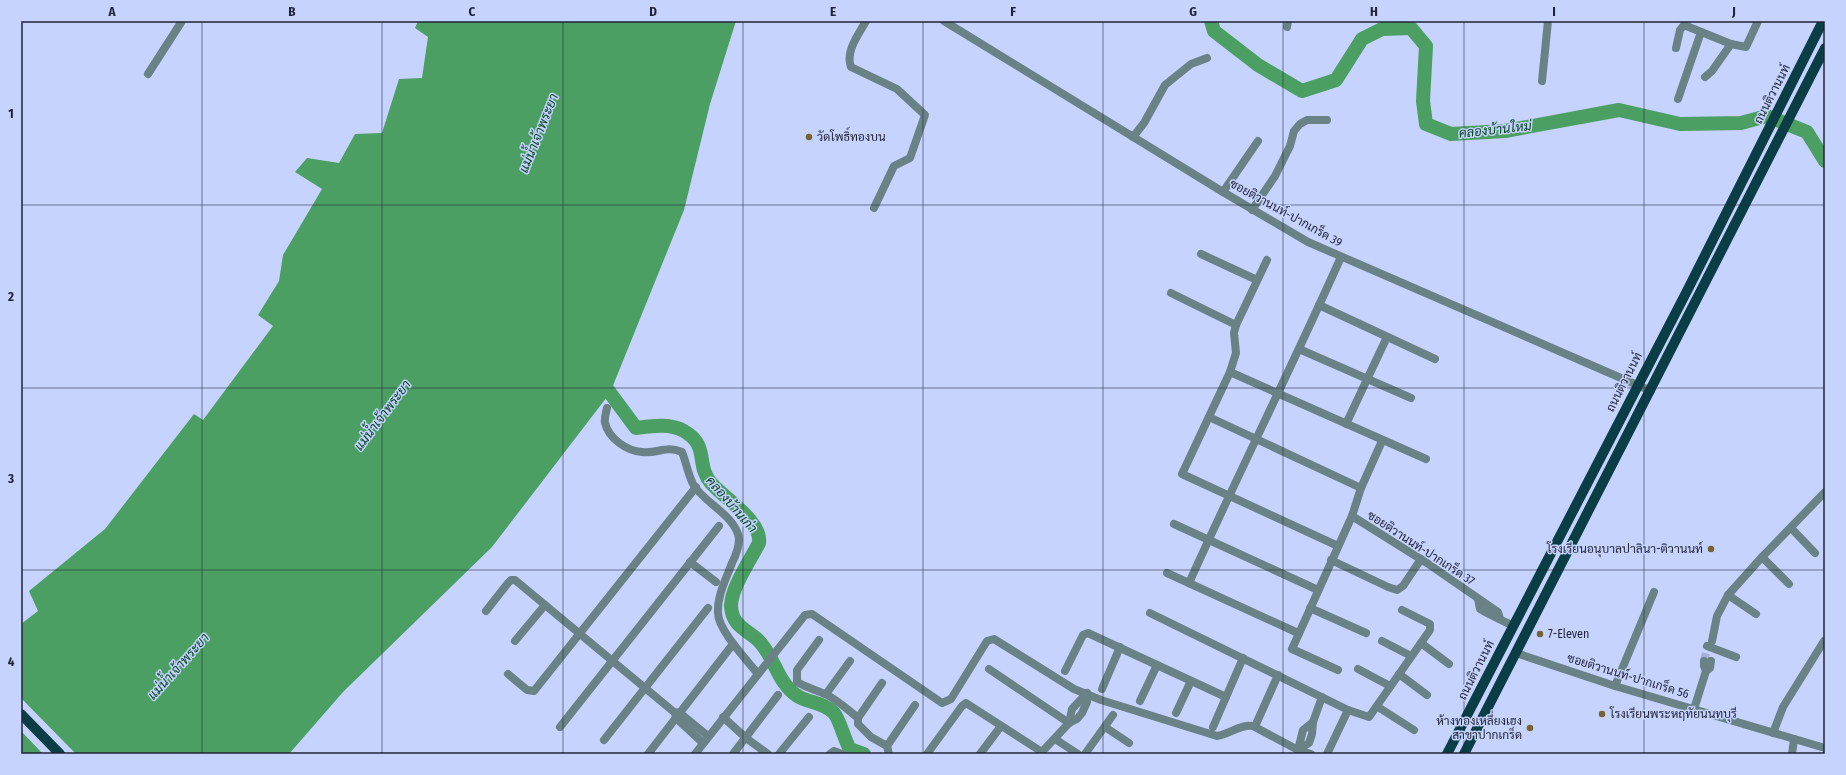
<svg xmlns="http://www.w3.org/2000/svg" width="1846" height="775" font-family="'Fira Sans Condensed',Sarabun,sans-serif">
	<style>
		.water { fill: #4b9f62 }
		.pier { fill: #c5d3fe }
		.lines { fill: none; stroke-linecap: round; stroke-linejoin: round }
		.river { stroke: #4b9f62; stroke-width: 14 }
		.minor-tunnel { stroke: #a4b0d6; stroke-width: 8; stroke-dasharray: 8 4; stroke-linecap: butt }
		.minor { stroke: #6a8185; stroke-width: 8 }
		.major { stroke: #0a3d45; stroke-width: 10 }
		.grid { fill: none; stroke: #1f2434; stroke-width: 1; stroke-opacity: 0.55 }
		.poi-dot { fill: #756331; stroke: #c5d3fe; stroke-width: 1.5 }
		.labels { text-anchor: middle; stroke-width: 3; stroke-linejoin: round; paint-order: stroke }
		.street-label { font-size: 12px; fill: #1f2434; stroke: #c5d3fe }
		.poi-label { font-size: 12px; fill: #1f2434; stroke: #c5d3fe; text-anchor: start }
		.water-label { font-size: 13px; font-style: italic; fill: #03451e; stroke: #c5d3fe }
		.neatline { fill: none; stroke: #1f2434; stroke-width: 1.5 }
		.grid-label { font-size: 13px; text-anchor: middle; font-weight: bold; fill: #1f2434 }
	</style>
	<rect width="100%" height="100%" fill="#c5d3fe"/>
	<polygon class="water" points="418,21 736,21 710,104 684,210 610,393 492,547 343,692 289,754 21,754 21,624 38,611 29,591 105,529 194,414 203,420 273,326 258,315 279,281 283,255 322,189 295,172 307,158 339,163 355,134 382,133 399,79 422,78 428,37 415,28"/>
	<polygon class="pier" points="21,698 76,754 43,754 21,731"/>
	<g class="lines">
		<g class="river">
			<polyline points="1211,21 1214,31 1258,65 1302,91 1336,80 1362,39 1382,29 1411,28 1426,46 1423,101 1426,124 1451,134 1505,131 1619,110 1680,124 1741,123 1767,116 1807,132 1825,161"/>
			<path d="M599,378l37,50c16,-2 34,-5 48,3 26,15 11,33 27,52 14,16 51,38 48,60 -8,16 -28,45 -28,63 1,20 15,23 27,34 16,15 19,42 38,55 11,8 28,7 38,18 6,7 10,26 16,36l14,5"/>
		</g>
		<polyline class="minor-tunnel" points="1704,661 1706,653"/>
		<g class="minor">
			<path d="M866,21c-7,13 -21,30 -15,46l46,22 28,26 -15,43 -16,8 -20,42"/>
			<polyline points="944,21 1223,192 1308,242 1651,391"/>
			<polyline points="1287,27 1288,21"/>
			<polyline points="1676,48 1680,30 1684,25 1731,44"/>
			<polyline points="148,74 182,21"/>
			<polyline points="1705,77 1712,71 1731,44 1746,47 1758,21"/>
			<polyline points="1542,81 1548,21"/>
			<polyline points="1678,99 1701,32"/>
			<polyline points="1133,137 1144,123 1165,85 1191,64 1207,58"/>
			<polyline points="1223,192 1258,141"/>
			<polyline points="1252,210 1275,176 1290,146 1294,131 1300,124 1307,120 1327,120"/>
			<polyline points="1201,254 1257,280"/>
			<polyline points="1267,260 1236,325 1234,333 1236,353 1230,372 1182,474 1338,546"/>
			<polyline points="1171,293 1236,325"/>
			<polyline points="1319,305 1435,359"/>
			<polyline points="1299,349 1411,398"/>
			<polyline points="1230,372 1426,459"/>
			<path d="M607,408c-1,5 -3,10 -2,15 4,16 22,28 37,29 16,2 23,-7 40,0 4,10 6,22 11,32 9,17 38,29 45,50 3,9 -2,21 -6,29 -6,16 -15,33 -14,50 0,17 29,47 40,61"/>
			<polyline points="1209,417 1361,488"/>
			<polyline points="1346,424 1387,337"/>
			<polyline points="1352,516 1427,563 1498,612 1500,619"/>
			<polyline points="1174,524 1318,590"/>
			<polyline points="1791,528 1815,553"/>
			<polyline points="1762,557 1789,584"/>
			<polyline points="1331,560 1388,587 1397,590 1403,586 1421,559"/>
			<polyline points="690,562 716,582"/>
			<polyline points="1167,573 1298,633"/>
			<path d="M1189,583c49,-109 103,-216 152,-326"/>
			<polyline points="1728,595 1756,614"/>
			<path d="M1478,599l2,10c11,7 22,11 33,17"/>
			<polyline points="1310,608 1366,633"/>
			<polyline points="486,611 508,583 511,580 515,580 674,712 680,713 708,736"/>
			<polyline points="1150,613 1348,710 1369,717 1430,630 1430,624 1402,610"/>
			<path d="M819,640l-22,30v12c10,6 20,8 30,13 12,6 21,15 31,23v6l13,13 16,9 2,8"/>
			<polyline points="515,641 545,605"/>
			<polyline points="1382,641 1411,656"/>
			<polyline points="1712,641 1717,616 1728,595 1762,557 1825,492"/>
			<polyline points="1421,643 1449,664"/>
			<polyline points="1707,646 1736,657"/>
			<polyline points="1516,653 1615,686 1825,748"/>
			<polyline points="1704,661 1704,666 1706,671 1710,668 1711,661"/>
			<polyline points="989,669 1069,723"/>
			<polyline points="1358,669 1390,686"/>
			<polyline points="1338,670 1292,649 1352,516 1361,488 1382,441"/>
			<polyline points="1065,671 1083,635 1088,633 1226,697"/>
			<polyline points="508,674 527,690 534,691 696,487"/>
			<polyline points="1399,674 1427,695"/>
			<polyline points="1615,686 1654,592"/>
			<polyline points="1102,689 1120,647"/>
			<polyline points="826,694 850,661"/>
			<polyline points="1140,701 1157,665"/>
			<polyline points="1378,707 1414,730"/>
			<polyline points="1694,709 1706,671"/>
			<polyline points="675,713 676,718 703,743"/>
			<polyline points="1176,713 1191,681"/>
			<polyline points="723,717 746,738 768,754"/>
			<polyline points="858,718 882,683"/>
			<polyline points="1257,722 1278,675"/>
			<polyline points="1069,723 1072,709 1087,693"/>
			<polyline points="560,727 719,526"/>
			<polyline points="1105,727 1129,743"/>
			<polyline points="1213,727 1243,658"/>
			<polyline points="1773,733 1783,707 1824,641"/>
			<polyline points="1055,739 1078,754"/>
			<polyline points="604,740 708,608"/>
			<polyline points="887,746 915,705"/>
			<polyline points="1298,750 1309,743 1312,734 1313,722 1322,697"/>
			<polyline points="1298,750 1303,730 1313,722"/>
			<polyline points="648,754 733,644"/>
			<path d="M695,754l110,-139 7,-1 130,89 9,-4 36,-58 7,-2 80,50 27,11 116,36c13,-2 23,-12 36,-10l45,24 13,4"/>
			<polyline points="733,754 778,695"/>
			<polyline points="779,754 809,717"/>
			<polyline points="830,754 834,751 842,754"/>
			<polyline points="927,754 962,706 966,703 1042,752"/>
			<polyline points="980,754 1001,726"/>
			<polyline points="1040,754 1069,723 1077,719 1082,713 1087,702 1087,693"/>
			<polyline points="1085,754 1113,715"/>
			<polyline points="1327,754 1348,710"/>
			<polyline points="1792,754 1794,739"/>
		</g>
		<g class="major">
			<polyline points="21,714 60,754"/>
			<polyline points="1447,754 1687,291 1823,21"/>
			<polyline points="1464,754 1825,48"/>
		</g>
	</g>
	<path class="grid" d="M202,21v733M382,21v733M563,21v733M743,21v733M923,21v733M1103,21v733M1283,21v733M1464,21v733M1644,21v733M21,205h1804M21,388h1804M21,570h1804"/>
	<g class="poi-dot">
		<circle cx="809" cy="137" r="4"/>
		<circle cx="1711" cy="549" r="4"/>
		<circle cx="1540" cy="634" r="4"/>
		<circle cx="1602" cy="714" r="4"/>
		<circle cx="1530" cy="728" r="4"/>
	</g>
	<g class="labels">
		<g class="street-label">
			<text transform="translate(1772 94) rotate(-63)" y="4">ถนนติวานนท์</text>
			<text transform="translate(1286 213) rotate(29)" y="4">ซอยติวานนท์-ปากเกร็ด 39</text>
			<text transform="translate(1624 382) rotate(-63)" y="4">ถนนติวานนท์</text>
			<text transform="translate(1421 548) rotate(33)" y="4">ซอยติวานนท์-ปากเกร็ด 37</text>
			<text transform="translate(1476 670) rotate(-63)" y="4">ถนนติวานนท์</text>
			<text transform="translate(1628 676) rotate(17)" y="4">ซอยติวานนท์-ปากเกร็ด 56</text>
		</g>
		<g class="poi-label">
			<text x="817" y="141">วัดโพธิ์ทองบน</text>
			<text x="1703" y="553" text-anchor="end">โรงเรียนอนุบาลปาลินา-ติวานนท์</text>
			<text x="1548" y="638">7-Eleven</text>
			<text x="1610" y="718">โรงเรียนพระหฤทัยนนทบุรี</text>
			<text x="1522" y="725" text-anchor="end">ห้างทองเหลี่ยงเฮง<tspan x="1522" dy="14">สาขาปากเกร็ด</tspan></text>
		</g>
		<g class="water-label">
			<text transform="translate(1495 129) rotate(-6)" y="5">คลองบ้านใหม่</text>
			<text transform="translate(538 133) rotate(-68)" y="5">แม่น้ำเจ้าพระยา</text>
			<text transform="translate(382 415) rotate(-53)" y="5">แม่น้ำเจ้าพระยา</text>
			<text transform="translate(732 504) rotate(49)" y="5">คลองบ้านเก่า</text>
			<text transform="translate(178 666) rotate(-48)" y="5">แม่น้ำเจ้าพระยา</text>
		</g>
	</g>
	<rect width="1846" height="775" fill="none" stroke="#c5d3fe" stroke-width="44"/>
	<rect x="22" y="22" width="1802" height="731" class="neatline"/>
	<g class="grid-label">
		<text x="112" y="16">A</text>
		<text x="292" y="16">B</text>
		<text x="472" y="16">C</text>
		<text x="653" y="16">D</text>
		<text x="833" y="16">E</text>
		<text x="1013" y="16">F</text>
		<text x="1193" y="16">G</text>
		<text x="1374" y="16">H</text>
		<text x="1554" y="16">I</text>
		<text x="1734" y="16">J</text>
		<text x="11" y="118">1</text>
		<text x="11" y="301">2</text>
		<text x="11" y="483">3</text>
		<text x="11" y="666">4</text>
	</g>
</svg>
